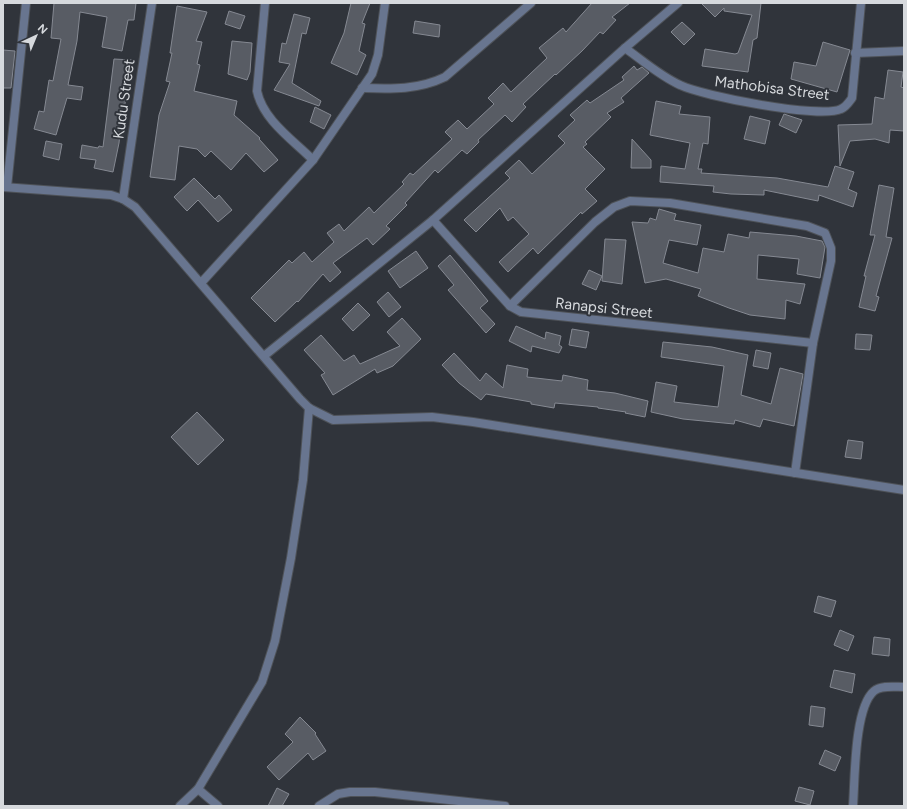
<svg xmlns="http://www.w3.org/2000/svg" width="907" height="809" font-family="Figtree,sans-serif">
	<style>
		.building { fill: #585c64; stroke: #858992 }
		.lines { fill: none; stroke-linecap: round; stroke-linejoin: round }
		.minor-casing { stroke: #4e5258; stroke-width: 10 }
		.minor { stroke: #68758f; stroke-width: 8 }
		.labels { text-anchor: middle; stroke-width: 4; stroke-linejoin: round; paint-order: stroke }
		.street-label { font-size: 15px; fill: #d6d9dd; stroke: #30343b }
	</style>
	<rect width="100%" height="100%" fill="#30343b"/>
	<g class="building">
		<polygon points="54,3 136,3 134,20 128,20 122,51 102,47 107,17 80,12 77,41 68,85 83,87 81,100 67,98 56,135 34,129 39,111 44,112 49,80 53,81 61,39 51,38"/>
		<polygon points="351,3 370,3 362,23 365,24 359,51 366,55 357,75 331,63 344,33"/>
		<polygon points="592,3 630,3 612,17 616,20 603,34 600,32 582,51 556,75 555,74 523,104 526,107 512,122 505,115 478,140 479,142 467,154 462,150 438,173 435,170 405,203 407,205 386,226 390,229 373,245 367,238 333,263 341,272 330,282 323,274 298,302 297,301 275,322 251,298 289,260 292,263 304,252 312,262 334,242 327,233 339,224 344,231 369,207 374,213 404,184 402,182 410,173 413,175 452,139 445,132 458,120 467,129 494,104 488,98 503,83 511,92 547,58 539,48 563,28 566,32"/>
		<polygon points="701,3 761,3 757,38 753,40 748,72 702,66 705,49 735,54 738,53 752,15 724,11 724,8 715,17"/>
		<polygon points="177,6 207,12 196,41 202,42 197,64 200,65 194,91 237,101 234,115 260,138 259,139 278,160 264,172 246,153 231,170 211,151 205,157 197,149 179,146 175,180 150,177 159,115 170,82 166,81 172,53 170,53"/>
		<polygon points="229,11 245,16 240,29 225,24"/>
		<polygon points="294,14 310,18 306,34 302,33 292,83 321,101 319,106 274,90 290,64 279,62 282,43 286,44"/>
		<polygon points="415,21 440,25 439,37 413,33"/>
		<polygon points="682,22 695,34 684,45 671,32"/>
		<polygon points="232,41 252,43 250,72 247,80 228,74"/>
		<polygon points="823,42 850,50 837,92 791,79 794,62 816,66"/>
		<polygon points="3,50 15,51 11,88 3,88"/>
		<polygon points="114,59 132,60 131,81 128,81 125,104 123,104 119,143 113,172 94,168 96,160 80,158 82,145 98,148 99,146 103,147"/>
		<polygon points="634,66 637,70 642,67 649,73 621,98 624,102 607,113 611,117 585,142 587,144 583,147 605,169 585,189 597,201 582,214 581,212 538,254 533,248 508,272 499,262 529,234 513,217 508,221 500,208 476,232 464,220 510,178 505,173 519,160 532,174 565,143 558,136 575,120 570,115 587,100 590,103 624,80 622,77"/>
		<polygon points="888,70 903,72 901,87 904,88 904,131 890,130 889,143 875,139 850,141 840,166 838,125 872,124 875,97 884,99"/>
		<polygon points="656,101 681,106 679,114 710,117 708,144 703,143 698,169 702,169 701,173 777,178 828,187 835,166 854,172 848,189 857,193 853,207 819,195 818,201 764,190 764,195 731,194 713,192 714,186 660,182 661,166 685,169 690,143 650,135"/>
		<polygon points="315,107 331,115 324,129 310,122"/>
		<polygon points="784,114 802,120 796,133 779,125"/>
		<polygon points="750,116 770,121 765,144 744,139"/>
		<polygon points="632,139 651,160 651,168 631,168"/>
		<polygon points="46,141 62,144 59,160 43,156"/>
		<polygon points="194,178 215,199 219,195 232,210 218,222 198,200 187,211 174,197"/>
		<polygon points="879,185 894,188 886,237 892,238 876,296 879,297 875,311 859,307 866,276 864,276 875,235 870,235"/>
		<polygon points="659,209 676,214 674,220 701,225 697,245 669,240 663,263 698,273 703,248 724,252 728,234 749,238 750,232 796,236 822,241 825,247 820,278 797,274 799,259 758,255 757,279 805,284 800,304 786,300 785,319 750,315 729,308 698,296 701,289 666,279 645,283 632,222 648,223 650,218 656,220"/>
		<polygon points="605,239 626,240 622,284 602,281"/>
		<polygon points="416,251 428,268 400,288 388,271"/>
		<polygon points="450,255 488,301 480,308 495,324 486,333 448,290 454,285 438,266"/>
		<polygon points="589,270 602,276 596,290 582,284"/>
		<polygon points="388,292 401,307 389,317 377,302"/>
		<polygon points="358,303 370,315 353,331 342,319"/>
		<polygon points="402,318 421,339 393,366 377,373 375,369 333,395 321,375 325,373 304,350 321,335 344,361 354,355 360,364 400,346 387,332"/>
		<polygon points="516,326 545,339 546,332 561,336 559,345 562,347 559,353 532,346 531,352 509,341"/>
		<polygon points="572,329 589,332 586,348 569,345"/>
		<polygon points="856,334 872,335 870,350 855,349"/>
		<polygon points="663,342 712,347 748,355 741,395 771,404 780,368 803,374 794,426 763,419 760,427 735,420 734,424 683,419 651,412 656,382 677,386 674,402 718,407 724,366 661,357"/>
		<polygon points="756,350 771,353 768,369 753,366"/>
		<polygon points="454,353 480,381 486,373 503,388 507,365 528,369 527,377 562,381 563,375 588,380 587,390 615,393 648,401 645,417 625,413 626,412 598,408 598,407 555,403 554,408 531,404 531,402 486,394 481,400 459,383 442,365"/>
		<polygon points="197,412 224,440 198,465 171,437"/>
		<polygon points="848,440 863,442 861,459 845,457"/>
		<polygon points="818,596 836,601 831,617 814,612"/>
		<polygon points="840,630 854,636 848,651 834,645"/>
		<polygon points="874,637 890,639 889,656 872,654"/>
		<polygon points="834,670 855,674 852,693 830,687"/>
		<polygon points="811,706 825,708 823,727 809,725"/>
		<polygon points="300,717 316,733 315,734 326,751 313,760 308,753 279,780 267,767 293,742 285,734"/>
		<polygon points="825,750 841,757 835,771 819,764"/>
		<polygon points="799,787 814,791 810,805 795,801"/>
		<polygon points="277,788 289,794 282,806 268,806"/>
	</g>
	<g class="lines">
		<g class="minor-casing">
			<g id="minor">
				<path d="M265,3l-8,88c6,29 36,49 56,69"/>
				<path d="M625,48c17,12 35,28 55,37 23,11 140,34 161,24 5,-2 8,-7 11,-11l9,-95"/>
				<polyline points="855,53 904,51"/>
				<path d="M362,88c30,1 56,2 83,-11l86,-74"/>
				<polyline points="3,187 111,195 123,199 135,207 300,399 309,408 333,420 432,417 473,422 904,490"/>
				<polyline points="7,187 26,3"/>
				<polyline points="123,199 152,3"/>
				<polyline points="433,220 510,306 521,312 813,343"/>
				<polyline points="201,283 313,160 372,74 378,55 385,3"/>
				<polyline points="510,306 595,222 614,207 630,201 670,203 807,226 825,233 831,248 831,261 813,343 795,473"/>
				<polyline points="264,356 433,220 625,48 678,3"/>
				<polyline points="198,789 218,806"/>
				<polyline points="180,806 198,789 262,682 275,641 291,558 303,480 309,408"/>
				<polyline points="319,806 338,794 350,792 375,792 505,806"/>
				<path d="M853,806c2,-26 1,-98 21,-115 7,-6 21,-4 30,-4"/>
			</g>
		</g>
		<use href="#minor" class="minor"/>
	</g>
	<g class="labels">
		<g class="street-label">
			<text transform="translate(772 88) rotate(7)" y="5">Mathobisa Street</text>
			<text transform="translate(124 99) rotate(-82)" y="5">Kudu Street</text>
			<text transform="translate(604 308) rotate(6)" y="5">Ranapsi Street</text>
		</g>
	</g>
	<rect width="907" height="809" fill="none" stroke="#d6d9dd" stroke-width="8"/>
	<g transform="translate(36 36) rotate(44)" stroke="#30343b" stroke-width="3" paint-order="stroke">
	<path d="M0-3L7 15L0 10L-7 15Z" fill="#d6d9dd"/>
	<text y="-6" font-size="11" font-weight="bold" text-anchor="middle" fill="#d6d9dd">N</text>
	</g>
</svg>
